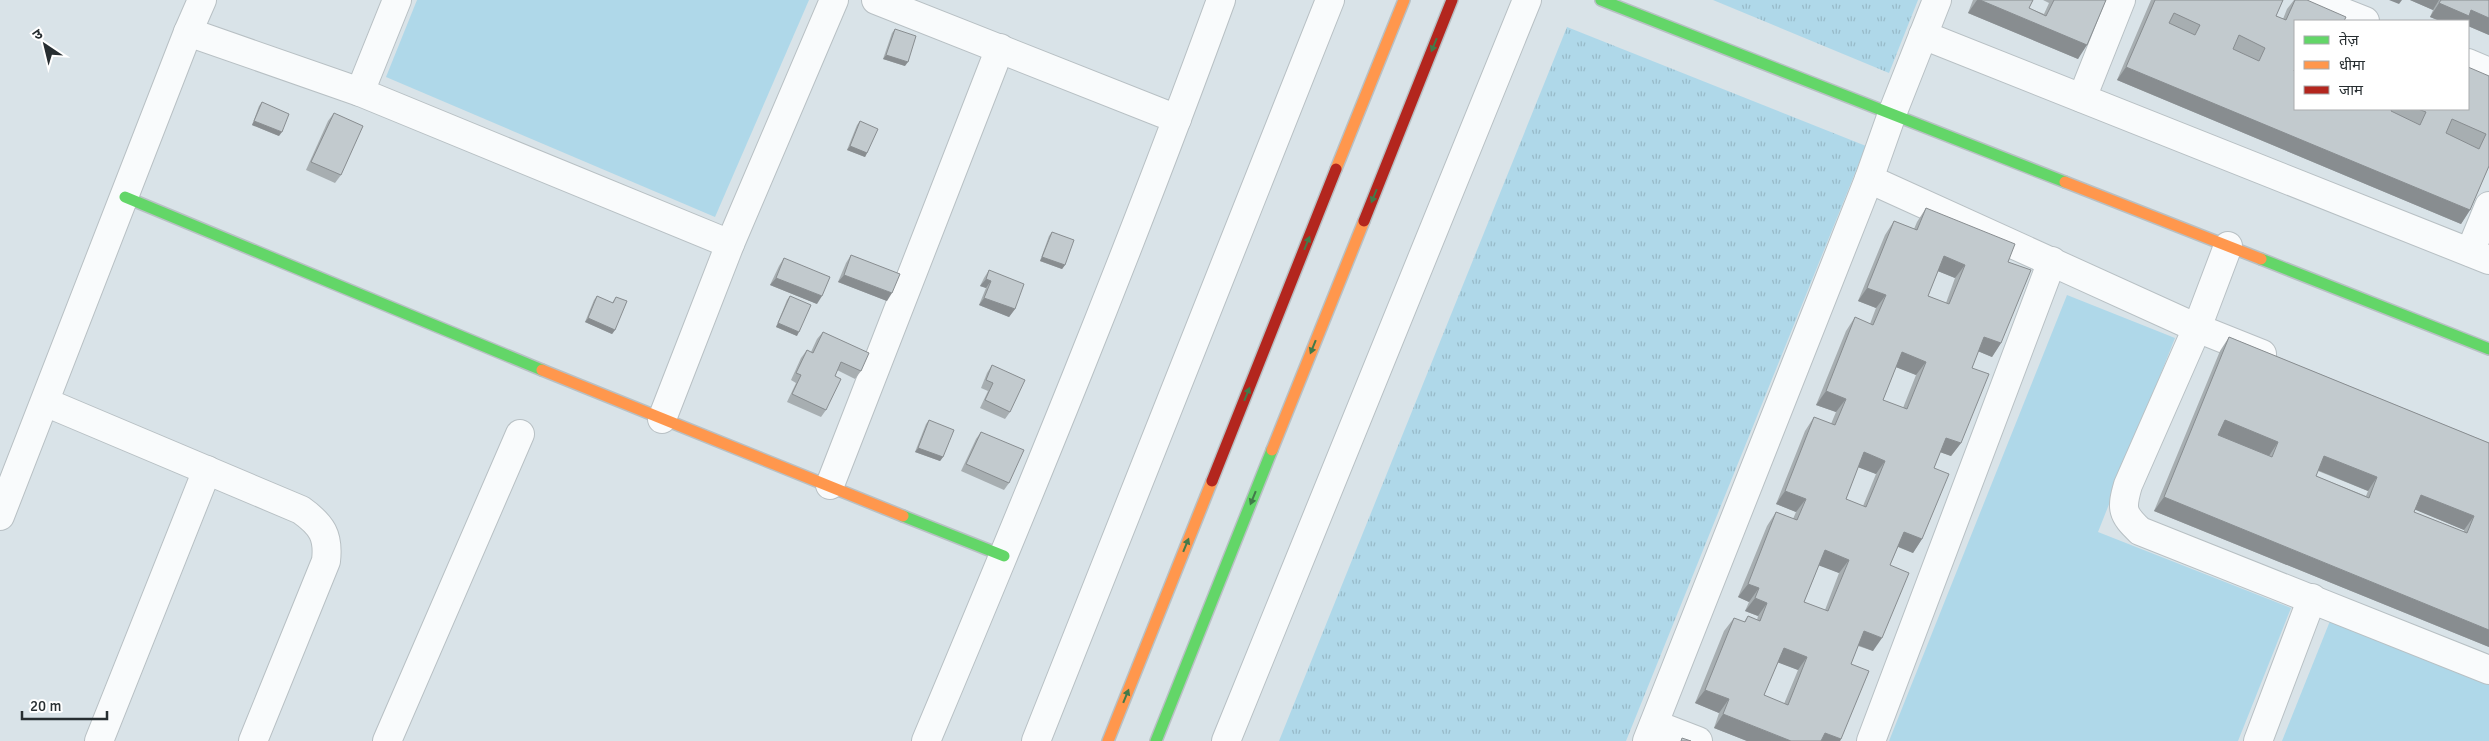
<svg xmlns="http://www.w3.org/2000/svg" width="2489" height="741" font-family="Signika,'Noto Sans Devanagari',sans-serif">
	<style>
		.grass { fill: url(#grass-tufts) }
		.park { fill: #afd8e9 }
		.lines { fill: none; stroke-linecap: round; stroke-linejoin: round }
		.street-casing { stroke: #b8c0c4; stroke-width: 30 }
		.fast-casing { stroke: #b8c0c4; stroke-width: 14 }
		.slow-casing { stroke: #b8c0c4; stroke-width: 14 }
		.jam-casing { stroke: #b8c0c4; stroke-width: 14 }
		.street { stroke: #f9fbfc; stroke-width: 28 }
		.fast { stroke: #63d668; stroke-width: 11 }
		.slow { stroke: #ff974d; stroke-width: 11 }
		.jam { stroke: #b3261e; stroke-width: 11 }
		.wall { fill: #a7aeb1; fill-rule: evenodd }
		.shaded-wall { fill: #888d90 }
		.building { fill: #c2cace; stroke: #888d90; fill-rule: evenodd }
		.oneway { fill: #427a4a }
	</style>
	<defs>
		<pattern id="grass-tufts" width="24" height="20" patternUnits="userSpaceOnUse" patternTransform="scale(1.25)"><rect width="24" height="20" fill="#afd8e9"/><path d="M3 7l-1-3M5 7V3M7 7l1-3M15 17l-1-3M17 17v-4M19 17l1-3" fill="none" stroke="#97bac8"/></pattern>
	</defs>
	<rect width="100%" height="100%" fill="#d9e3e8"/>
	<g class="grass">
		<polygon points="1713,0 1918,0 1889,73"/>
		<polygon points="1567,27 1866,146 1626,741 1279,741"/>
	</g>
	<g class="park">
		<polygon points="417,0 809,0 715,217 386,77"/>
		<polygon points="2067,295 2175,338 2098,532 2291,608 2238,741 1889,741"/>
		<polygon points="2330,621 2489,683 2489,741 2282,741"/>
	</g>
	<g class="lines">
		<g class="street-casing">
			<g id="street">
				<polyline points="876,0 1177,119"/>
				<polyline points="2312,0 2365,21"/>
				<polyline points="188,32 360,92 730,244"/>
				<polyline points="1923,35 2489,260"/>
				<polyline points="2468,63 2489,72"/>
				<polyline points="360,92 397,0"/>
				<polyline points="2082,98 2121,0"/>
				<polyline points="1869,179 2197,328 2262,354"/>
				<path d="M2228,246l-31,82 -69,157c-7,24 -6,29 12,46l349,139"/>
				<polyline points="2470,252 2489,206"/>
				<path d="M45,402l256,108c21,15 28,26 25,51l-73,180"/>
				<polyline points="662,419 730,244 834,0"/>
				<polyline points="830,485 1000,48"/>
				<polyline points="0,516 188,32 202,0"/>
				<polyline points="1654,724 1698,741"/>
				<polyline points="99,741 207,470"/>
				<polyline points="387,741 520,434"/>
				<path d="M926,741c103,-245 204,-491 295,-741"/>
				<polyline points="1036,741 1330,0"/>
				<polyline points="1226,741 1527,0"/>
				<polyline points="1647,741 1869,179 1892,114 1937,0"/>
				<polyline points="1871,741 2052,261"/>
				<polyline points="2258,741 2312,598"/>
			</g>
		</g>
		<g class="fast-casing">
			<g id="fast">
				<polyline points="1601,0 2065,182"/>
				<polyline points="125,197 542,370"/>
				<polyline points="2261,259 2489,349"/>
				<polyline points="903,516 1004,556"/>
				<polyline points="1156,741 1272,450"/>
			</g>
		</g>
		<g class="slow-casing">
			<g id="slow">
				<polyline points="1336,169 1404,0"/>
				<polyline points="2065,182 2261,259"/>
				<polyline points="542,370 903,516"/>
				<polyline points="1272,450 1364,221"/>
				<polyline points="1108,741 1212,481"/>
			</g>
		</g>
		<g class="jam-casing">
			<g id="jam">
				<polyline points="1364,221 1452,0"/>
				<polyline points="1212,481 1336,169"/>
			</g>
		</g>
		<use href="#street" class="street"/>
		<use href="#fast" class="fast"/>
		<use href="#slow" class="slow"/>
		<use href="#jam" class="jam"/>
	</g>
	<g class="wall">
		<polygon points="1973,0 2033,0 2029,8 2044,14 2049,3 2043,0 2106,0 2078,59 1968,13"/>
		<polygon points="2151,0 2283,0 2276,16 2283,19 2287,9 2294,0 2307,0 2295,21 2295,109 2468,109 2489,76 2489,166 2470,210 2461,224 2117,80"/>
		<polygon points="2410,0 2489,0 2489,35 2468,26 2468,21 2440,21 2430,17 2433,10"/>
		<polygon points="895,29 905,66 883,59 892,33"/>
		<polygon points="262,102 279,136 252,125 259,106"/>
		<polygon points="334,113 341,175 335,183 306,170 328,121"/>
		<polygon points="860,121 867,153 865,157 847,150 857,125"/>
		<path d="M1926,208l82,54 -7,81 -9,14 -14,-6 -6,17 -11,75 -10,13 -11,-4 -6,16 -12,71 -9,14 -15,-6 -8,18 -17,86 -15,-5 -7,18 -10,75 -1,2h-93l-33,-13 5,-15 -24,-10 29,-72 10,-13 10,4 4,-6 9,4 1,-4 -13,-5 4,-9 -11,-5 29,-71 9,-14 17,7 3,-7 -20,-8 29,-73 9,-14 17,7 5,-12 -20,-7 30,-74 9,-14 15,7 6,-16 -18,-7 27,-66 9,-14 20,8 3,-7zM1938,271l17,7 -9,25 -18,-7zM1896,367l20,8 -13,33 -20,-8zM1858,467l18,7 -13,32 -17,-7zM1819,565l20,8 -14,37 -21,-8zM1778,662l20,8 -14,34 -20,-9z"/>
		<polygon points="1052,232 1065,265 1062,269 1040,261 1049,236"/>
		<polygon points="851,255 887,301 838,282 846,263"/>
		<polygon points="784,258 817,304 770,285 779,266"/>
		<polygon points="989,270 1015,309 1009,317 979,305 986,288 980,286 984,278"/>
		<polygon points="597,296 612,303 616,297 615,330 612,334 585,322 594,300"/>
		<polygon points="790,296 797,336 776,327 787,300"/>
		<polygon points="823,332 861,371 855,379 837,370 835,376 826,410 821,417 787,402 796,383 791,380 801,358 807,350 811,352 817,339"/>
		<path d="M2229,337l260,106v204l-335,-136 66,-160zM2318,471l50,20 -2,5 -50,-20zM2415,509l49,21v2l-50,-20z"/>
		<polygon points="992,365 1010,412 1005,419 980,408 988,391 981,388 987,373"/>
		<polygon points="929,420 943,457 940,461 915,452 926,424"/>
		<polygon points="981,432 1009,483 1004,490 961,471 976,439"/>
	</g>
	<g class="shaded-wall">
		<polygon points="1977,0 1980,0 2087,45 2078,59 1968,13"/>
		<polygon points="2389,0 2402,0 2399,4"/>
		<polygon points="2410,0 2439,0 2433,10"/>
		<polygon points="2439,3 2471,10 2489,18 2489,35 2468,26 2468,21 2440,21 2430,17"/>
		<polygon points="886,55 908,62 905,66 883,59"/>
		<polygon points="2126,67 2470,210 2461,224 2117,80"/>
		<polygon points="254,121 282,132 279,136 252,125"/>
		<polygon points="850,146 867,153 865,157 847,150"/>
		<polygon points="1944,256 1965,265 1955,278 1935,270"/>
		<polygon points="1042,257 1065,265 1062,269 1040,261"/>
		<polygon points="844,275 892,293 887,301 838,282"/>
		<polygon points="776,278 822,296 817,304 770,285"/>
		<polygon points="986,279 991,281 986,288 980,286"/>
		<polygon points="1867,288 1886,295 1876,308 1858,301"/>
		<polygon points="984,298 1015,309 1009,317 979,305"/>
		<polygon points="588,318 615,330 612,334 585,322"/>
		<polygon points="778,323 799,332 797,336 776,327"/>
		<polygon points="1984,337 2001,343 1992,357 1975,350"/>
		<polygon points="1902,352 1926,362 1916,375 1893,366"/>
		<polygon points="1826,391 1846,399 1836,412 1816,405"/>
		<polygon points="2225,420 2278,442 2269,456 2215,434"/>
		<polygon points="1946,438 1961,443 1951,456 1937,451"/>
		<polygon points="918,448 943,457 940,461 915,452"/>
		<polygon points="1864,452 1885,461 1876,474 1855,466"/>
		<polygon points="2324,456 2377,477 2368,491 2315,469"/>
		<polygon points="1785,491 1806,499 1796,512 1776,504"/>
		<polygon points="2421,495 2474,516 2464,530 2411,508"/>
		<polygon points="2164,497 2489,630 2489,647 2154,511"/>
		<polygon points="1904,532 1922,539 1913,553 1894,545"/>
		<polygon points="1825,550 1849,560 1839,573 1815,564"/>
		<polygon points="1748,584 1759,588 1749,602 1738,597"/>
		<polygon points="1755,598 1767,603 1758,616 1745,611"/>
		<polygon points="1864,631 1882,638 1873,651 1855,644"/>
		<polygon points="1784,648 1807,657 1798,670 1774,661"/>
		<polygon points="1705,690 1729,699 1719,713 1695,703"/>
		<polygon points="1723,714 1791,741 1747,741 1714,728"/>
		<polygon points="1825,733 1841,739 1840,741 1819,741"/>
	</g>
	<g class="building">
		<polygon points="1980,0 2033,0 2029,8 2046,16 2054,0 2106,0 2087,45"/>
		<path d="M2155,0h128l-7,16 10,4 9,-20h12l39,17 -2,4h-49v47l-1,3 1,1v37h97l-1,2 29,14 6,-13 -8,-3h50v-42l21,9v90l-19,44 -344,-143zM2174,13l26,12 -5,10 -26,-12zM2239,35l26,13 -6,13 -26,-12zM2452,119l34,15 -7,15 -33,-16z"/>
		<polygon points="2441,0 2489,0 2489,18 2471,10 2469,16 2439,3"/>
		<polygon points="895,29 916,36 908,62 886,55"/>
		<polygon points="262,102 289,114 282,132 254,121"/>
		<polygon points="334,113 363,126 341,175 311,162"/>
		<polygon points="860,121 878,129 867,153 850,146"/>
		<path d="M1926,208l89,36 -7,18 23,8 -30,73 -17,-6 -12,31 17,6 -28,69 -15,-5 -12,30 15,6 -27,65 -18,-7 -14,33 19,8 -27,65 -18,-7 -13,33 18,7 -28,68 -16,-6 -4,8h-30l-68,-27 6,-15 -24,-9 29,-72 11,4 3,-6 12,5 7,-18 -12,-5 4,-10 -11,-4 28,-72 21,8 9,-21 -21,-8 29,-74 21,8 11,-26 -20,-8 29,-74 18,8 13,-30 -19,-7 27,-67 23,9zM1944,256l21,9 -16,39 -21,-8zM1902,352l24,10 -19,47 -24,-9zM1864,452l21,9 -19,46 -20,-8zM1825,550l24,10 -21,51 -24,-9zM1784,648l23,9 -19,48 -24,-10z"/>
		<polygon points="1052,232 1074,240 1065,265 1042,257"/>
		<polygon points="851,255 900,274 892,293 844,275"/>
		<polygon points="784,258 830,277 822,296 776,278"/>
		<polygon points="989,270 1024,284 1015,309 984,298 991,281 986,279"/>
		<polygon points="597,296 613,303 616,297 627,301 615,330 588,318"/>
		<polygon points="790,296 811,305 799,332 778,323"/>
		<polygon points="823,332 869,353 861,371 841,362 835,376 841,379 826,410 792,394 801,375 796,373 807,350 813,353"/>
		<path d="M2229,337l260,106v187l-325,-133zM2225,420l53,22 -6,15 -54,-22zM2324,456l53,21 -8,21 -53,-22zM2421,495l53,21 -7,17 -53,-21z"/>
		<polygon points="992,365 1025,380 1010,412 985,400 993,383 986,380"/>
		<polygon points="929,420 954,430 943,457 918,448"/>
		<polygon points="981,432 1024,450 1009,483 966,464"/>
		<polygon points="1682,738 1691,741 1681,741"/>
	</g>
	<defs><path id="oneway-solid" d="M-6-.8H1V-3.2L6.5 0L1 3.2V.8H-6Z" transform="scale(1.25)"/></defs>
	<g class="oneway">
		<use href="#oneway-solid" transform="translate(1434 45) rotate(112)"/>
		<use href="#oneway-solid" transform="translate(1374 196) rotate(112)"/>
		<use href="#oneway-solid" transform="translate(1307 243) rotate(-68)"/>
		<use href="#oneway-solid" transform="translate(1313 347) rotate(112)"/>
		<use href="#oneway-solid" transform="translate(1247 394) rotate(-68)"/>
		<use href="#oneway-solid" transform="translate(1253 498) rotate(112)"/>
		<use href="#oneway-solid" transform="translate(1186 545) rotate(-68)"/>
		<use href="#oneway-solid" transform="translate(1126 696) rotate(-68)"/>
	</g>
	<rect x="2294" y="20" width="175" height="90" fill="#ffffff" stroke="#a9abad"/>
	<rect x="2304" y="36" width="25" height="8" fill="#63d668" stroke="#a9abad"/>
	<text x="2339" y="45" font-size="15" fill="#272e31">तेज़</text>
	<rect x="2304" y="61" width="25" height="8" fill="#ff974d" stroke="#a9abad"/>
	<text x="2339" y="70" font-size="15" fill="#272e31">धीमा</text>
	<rect x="2304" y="86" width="25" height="8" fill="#b3261e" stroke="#a9abad"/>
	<text x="2339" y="95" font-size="15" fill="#272e31">जाम</text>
	<g transform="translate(45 45) rotate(325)" stroke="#ffffff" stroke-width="4" paint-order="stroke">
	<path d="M0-4L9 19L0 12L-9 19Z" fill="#272e31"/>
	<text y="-8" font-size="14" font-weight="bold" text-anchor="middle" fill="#272e31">उ</text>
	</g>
	<path d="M22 711v8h85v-8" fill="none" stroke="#272e31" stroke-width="2.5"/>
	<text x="30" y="711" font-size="15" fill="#272e31" stroke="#ffffff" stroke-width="4" paint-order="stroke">20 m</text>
</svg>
